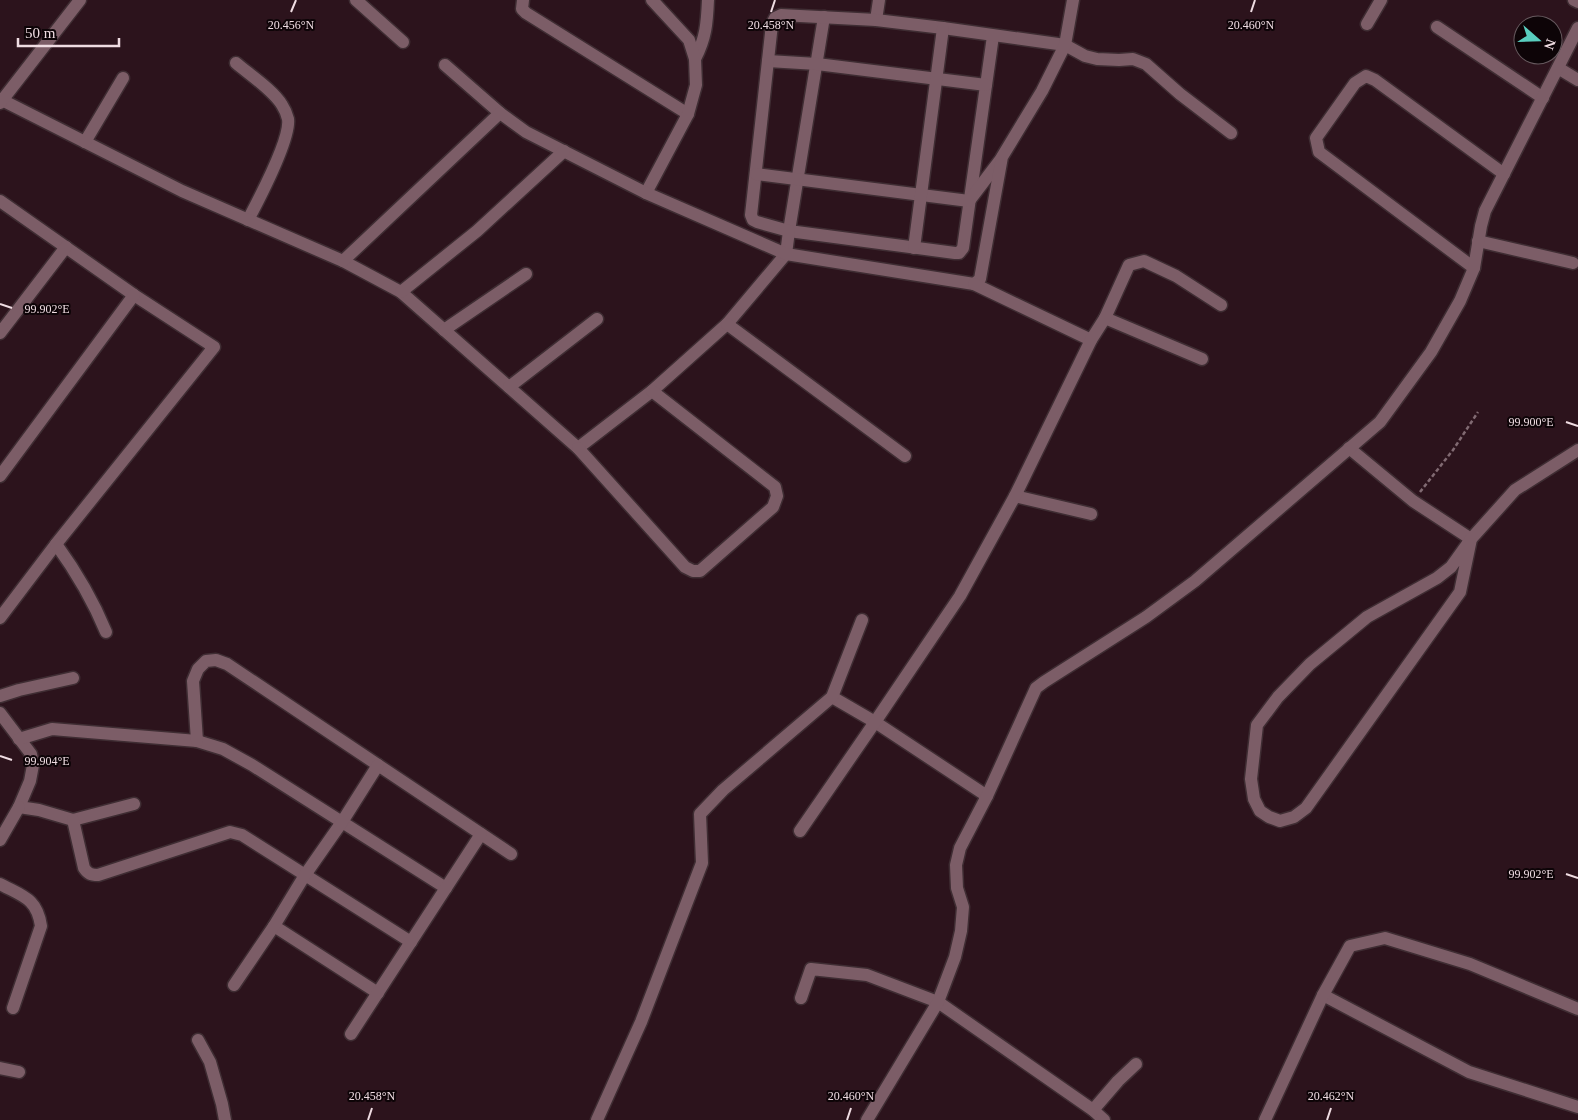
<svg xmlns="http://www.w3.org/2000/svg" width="1578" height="1120" font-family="'Times New Roman',serif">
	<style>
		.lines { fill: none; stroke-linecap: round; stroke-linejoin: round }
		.minor-casing { stroke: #3f2d33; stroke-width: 15 }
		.path { stroke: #816a72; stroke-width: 2.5; stroke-dasharray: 4 2.5; stroke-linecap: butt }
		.minor { stroke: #7c5d67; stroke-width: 12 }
		.ticks { fill: none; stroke: #efdce2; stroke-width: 2 }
		.ticks-label { font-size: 12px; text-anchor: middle; fill: #efdce2; stroke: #0d0407; stroke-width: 4; stroke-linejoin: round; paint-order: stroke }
	</style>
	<rect width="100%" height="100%" fill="#2c131c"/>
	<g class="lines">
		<g class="minor-casing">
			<g id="minor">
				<polyline points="356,0 403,42"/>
				<polyline points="523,0 522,9 526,13 688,114"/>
				<polyline points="1574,0 1578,2"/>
				<polyline points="824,17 789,231 955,253 959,253 963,248 993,36"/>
				<polyline points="876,20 879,0"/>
				<polyline points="1367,24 1381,0"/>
				<polyline points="1437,27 1543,98"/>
				<path d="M695,59c11,-21 12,-36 13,-59"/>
				<polyline points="768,61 817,64 986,85"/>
				<path d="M236,63c14,12 37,27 46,42 2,3 5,10 6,14 3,20 -30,82 -40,101"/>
				<polyline points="445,65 500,113"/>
				<polyline points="1558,68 1578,80"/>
				<polyline points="0,99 182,191 343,261 401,292 578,448 652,391 727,324 786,254 789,231 757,222 753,220 751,215 772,24 775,18 781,15 876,20 943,28 1065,45 1085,56 1097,59 1119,60 1133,59 1146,64 1180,94 1231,133"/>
				<polyline points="0,103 80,0"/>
				<polyline points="85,142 123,78"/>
				<polyline points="756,174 969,201 1001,159"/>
				<polyline points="646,193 688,114 696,85 695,59 689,40 652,0"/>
				<polyline points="0,201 134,295 214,347 56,544 0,618"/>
				<polyline points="1478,241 1573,263"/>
				<polyline points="914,248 943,28"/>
				<polyline points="343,261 500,113 526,132 646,193 786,254 974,284 980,279 1002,157 1042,91 1065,45 1073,0"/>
				<polyline points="1474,268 1319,152 1316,138 1355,83 1366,76 1375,80 1504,174"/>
				<polyline points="974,284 1091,340"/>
				<polyline points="401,292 477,231 564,151"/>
				<polyline points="1105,318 1202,359"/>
				<polyline points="727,324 905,456"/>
				<polyline points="444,330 526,274"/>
				<polyline points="0,333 66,247"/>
				<polyline points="509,387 597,319"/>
				<polyline points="578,448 685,567 693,571 700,571 773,507 777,496 775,487 652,391"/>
				<polyline points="1349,448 1413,501 1471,539"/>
				<polyline points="0,476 134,295"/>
				<polyline points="1015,496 1091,514"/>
				<polyline points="1471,539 1460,592 1306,808 1294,817 1280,821 1269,817 1260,811 1254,799 1251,779 1257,725 1278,697 1310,664 1367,617 1437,578 1451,567 1471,539 1515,490 1578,450"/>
				<path d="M56,544c21,29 36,54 50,88"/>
				<polyline points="0,696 19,690 73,678"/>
				<polyline points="832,697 875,722 987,796"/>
				<polyline points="0,713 31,754 33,765 30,781 19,807 39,810 73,820 134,804"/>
				<polyline points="19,739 52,729 197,741 223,749 252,765 446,888"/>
				<polyline points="197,741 193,681 198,669 206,661 216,660 227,664 511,854"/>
				<path d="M73,820l11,48c4,6 7,7 14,7l132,-43 12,3 169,107"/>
				<polyline points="800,831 875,722 960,596 1015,496 1091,340 1105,318 1129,265 1144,261 1176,276 1221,305"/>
				<polyline points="0,840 19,807"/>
				<path d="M0,884c22,12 37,14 41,42l-28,82"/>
				<polyline points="274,926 378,993"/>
				<polyline points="234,985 274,926 305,875 342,822 378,765"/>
				<polyline points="1323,995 1469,1072 1578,1107"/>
				<polyline points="801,998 811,969 867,975 938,1002 1093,1110 1104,1120"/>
				<polyline points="351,1034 481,834"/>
				<polyline points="198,1040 210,1062 222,1104 225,1120"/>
				<polyline points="0,1068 19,1072"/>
				<polyline points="1093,1110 1118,1081 1136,1064"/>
				<polyline points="597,1120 641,1022 702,863 700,814 723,790 832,697 862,620"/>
				<polyline points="867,1120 938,1002 955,957 961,931 963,907 957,888 956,865 960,848 987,796 1036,688 1044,682 1146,617 1195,581 1380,422 1431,352 1460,301 1474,268 1481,226 1485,211 1578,28"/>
				<polyline points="1265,1120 1323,995 1350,946 1385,938 1470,964 1578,1009"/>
			</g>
		</g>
		<polyline class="path" points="1420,492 1453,450 1478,412"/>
		<use href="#minor" class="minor"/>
	</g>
	<path class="ticks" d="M291,12l5,-12M771,12l4,-12M1251,12l4,-12M0,304l12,4M1566,422l12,4M0,756l12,4M1566,874l12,4M368,1120l4,-12M847,1120l4,-12M1327,1120l4,-12"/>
	<g class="ticks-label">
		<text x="291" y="29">20.456°N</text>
		<text x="771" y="29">20.458°N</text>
		<text x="1251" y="29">20.460°N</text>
		<text x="47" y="313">99.902°E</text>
		<text x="1531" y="426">99.900°E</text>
		<text x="47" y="765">99.904°E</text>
		<text x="1531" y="878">99.902°E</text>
		<text x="372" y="1100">20.458°N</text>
		<text x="851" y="1100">20.460°N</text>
		<text x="1331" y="1100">20.462°N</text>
	</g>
	<g transform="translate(1538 40) rotate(110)"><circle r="24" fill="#0d0407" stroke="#675a5f"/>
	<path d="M0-4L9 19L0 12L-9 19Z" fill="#59cebf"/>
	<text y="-8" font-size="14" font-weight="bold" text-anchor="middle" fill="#efdce2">N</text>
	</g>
	<path d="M18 38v8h101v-8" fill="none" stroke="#efdce2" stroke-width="2.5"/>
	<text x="25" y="38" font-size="15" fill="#efdce2" stroke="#0d0407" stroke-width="4" paint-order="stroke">50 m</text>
</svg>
